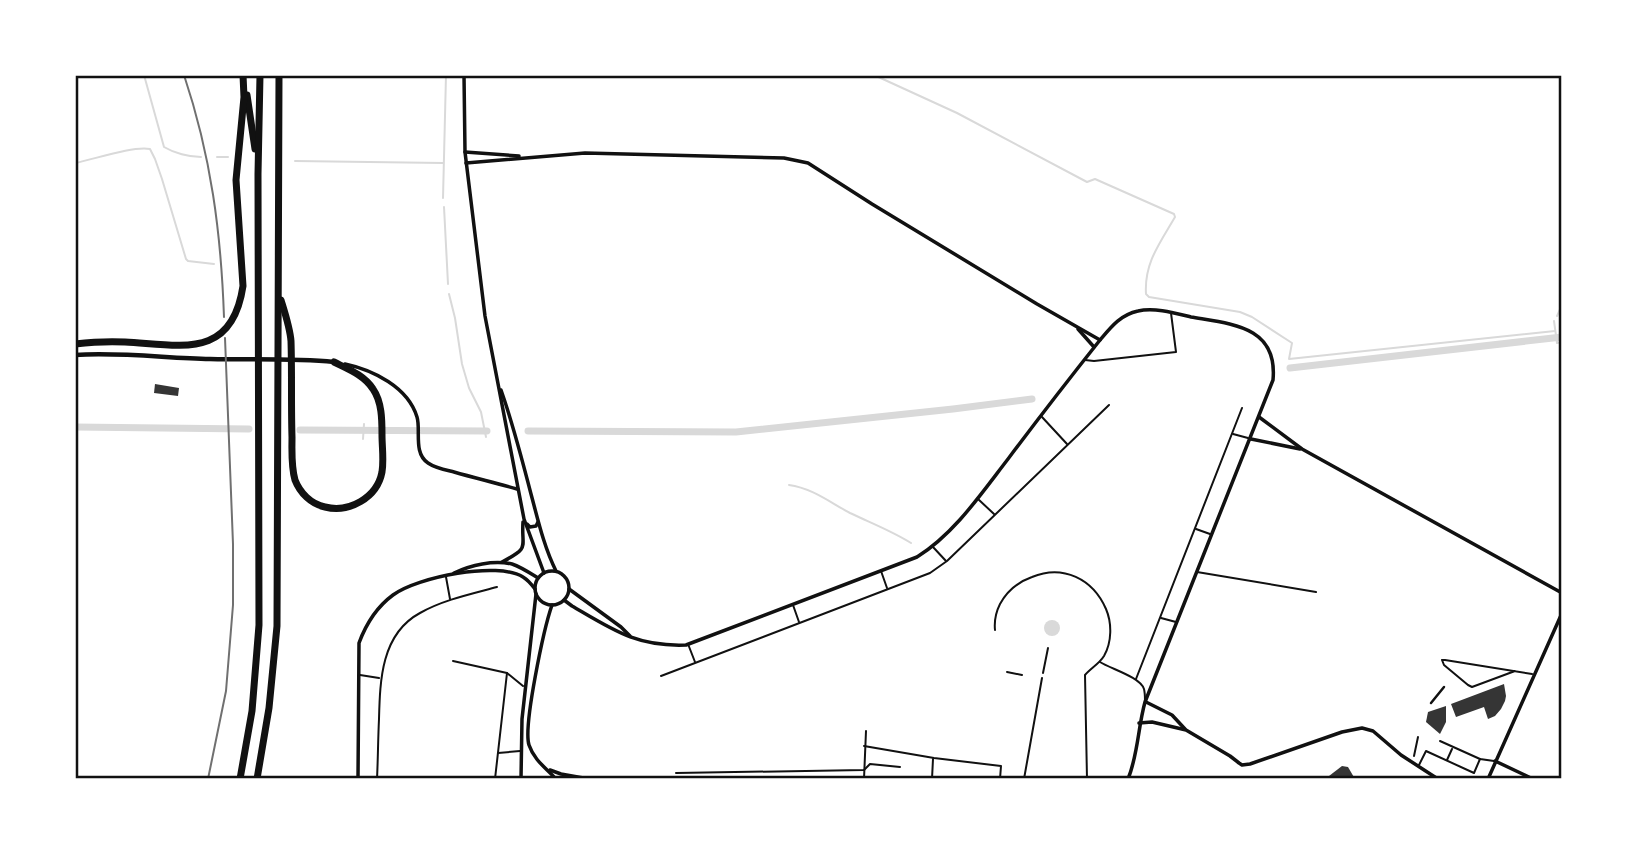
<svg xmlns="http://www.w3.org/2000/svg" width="1637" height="854" font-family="'Fira Sans Condensed',sans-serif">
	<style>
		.water { fill: #d9d9d9 }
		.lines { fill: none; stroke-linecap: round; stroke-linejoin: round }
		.stream { stroke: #d9d9d9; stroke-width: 2 }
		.canal { stroke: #d9d9d9; stroke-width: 7 }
		.building { fill: #353535 }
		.path { stroke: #111; stroke-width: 2 }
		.service { stroke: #111; stroke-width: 2 }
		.pedestrian { stroke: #111; stroke-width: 2.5 }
		.minor { stroke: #111; stroke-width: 3.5 }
		.tertiary { stroke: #111; stroke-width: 4.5 }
		.motorway { stroke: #111; stroke-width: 7 }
		.rail { stroke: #707070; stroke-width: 2 }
		.neatline { fill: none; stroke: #111; stroke-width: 2.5 }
	</style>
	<rect width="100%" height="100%" fill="#fff"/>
	<circle class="water" cx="1052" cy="628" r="8"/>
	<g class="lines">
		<g class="stream">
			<path d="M144,75l20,72c10,6 25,10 37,10"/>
			<path d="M874,75l83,38 130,69 8,-3 79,35 1,3c-15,26 -31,46 -29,77l3,3 91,15 12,5 40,26 -3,16 266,-28"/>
			<polyline points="217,157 228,157"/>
			<polyline points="295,161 443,163"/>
			<path d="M75,163c20,-4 57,-17 75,-14l5,10 7,20 24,80 2,2 26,3"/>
			<polyline points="443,198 446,75"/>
			<polyline points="444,207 448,284"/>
			<polyline points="449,294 455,318 462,364 469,388 481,412 486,437"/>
			<polyline points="1557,316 1562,305"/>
			<polyline points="1554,321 1557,343 1562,342"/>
			<polyline points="363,439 364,424"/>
			<path d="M789,485c23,3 42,18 61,28 21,10 42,18 61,30"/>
		</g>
		<g class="canal">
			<polyline points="1290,368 1562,337"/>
			<polyline points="75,427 249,429"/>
			<polyline points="300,430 487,431"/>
			<polyline points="528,431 736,432 953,409 1032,399"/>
		</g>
	</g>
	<g class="building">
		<polygon points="155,384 179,388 178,396 154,393"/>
		<polygon points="1504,684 1506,696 1505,701 1501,709 1495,716 1488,719 1484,707 1456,717 1451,704"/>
		<polygon points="1446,706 1446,722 1440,734 1426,722 1428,712"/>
		<polygon points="1342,766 1348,767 1355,779 1330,779 1329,776"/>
	</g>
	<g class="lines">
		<g class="path">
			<polyline points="1043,673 1048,648"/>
			<polyline points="1414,756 1418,737"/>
		</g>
		<g class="service">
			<polyline points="1085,360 1094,361 1176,352 1171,313"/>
			<polyline points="1042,417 1067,444"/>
			<polyline points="1233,434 1248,438"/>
			<polyline points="978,499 994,514"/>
			<polyline points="1196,529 1210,534"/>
			<polyline points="933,547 946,561"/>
			<polyline points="881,571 887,588"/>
			<polyline points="1197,572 1316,592"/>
			<polyline points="446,577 450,599"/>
			<polyline points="793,605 799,622"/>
			<polyline points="1161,618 1176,622"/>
			<path d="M995,630c-1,-10 1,-18 5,-26 7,-13 18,-22 32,-27 31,-13 61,2 74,32 6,14 6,33 -2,47 -5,8 -13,12 -19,19l2,104"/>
			<polyline points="688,644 695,662"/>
			<polyline points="453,661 507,673 523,686"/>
			<path d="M1100,662c11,7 40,15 44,27 1,4 1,8 1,12"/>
			<polyline points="1515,671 1472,687 1468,685 1444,665 1442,660 1445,660 1532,674"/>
			<polyline points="1007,672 1022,675"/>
			<polyline points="360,675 379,678"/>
			<polyline points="661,676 930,573 947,561 1109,405"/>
			<polyline points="1136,679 1242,408"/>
			<polyline points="1440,741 1480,759 1494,761"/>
			<polyline points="864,746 934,758 1001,766 1000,779"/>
			<polyline points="498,753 520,751"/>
			<polyline points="1447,760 1452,749"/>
			<polyline points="1419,765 1426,751 1474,773 1480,759"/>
			<polyline points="676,773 864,770 870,764 900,767"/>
			<polyline points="361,778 376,778"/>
			<path d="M377,779c1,-20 1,-40 2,-60 1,-38 2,-85 41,-106 23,-13 51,-19 77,-26"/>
			<polyline points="495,779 507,673"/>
			<polyline points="864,779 866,731"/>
			<polyline points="932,779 933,759"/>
			<polyline points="1024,779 1042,678"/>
		</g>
		<polyline class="pedestrian" points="1431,703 1444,687"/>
		<g class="minor">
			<polyline points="464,75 465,152 485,316 524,519 544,573"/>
			<polyline points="465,152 519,156"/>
			<polyline points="466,163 585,153 784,158 808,163 872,204 1037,304 1100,340"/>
			<polyline points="1078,329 1094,347"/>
			<path d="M345,364c28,6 63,23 72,53 4,13 -4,36 11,46 7,5 18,7 26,9 21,6 42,11 63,17"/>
			<path d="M501,390c12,34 21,69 30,104 7,26 13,53 25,77"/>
			<polyline points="1259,417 1302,449 1562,593"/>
			<polyline points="1251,439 1300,449"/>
			<polyline points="527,524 530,527 536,526 538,522"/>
			<path d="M502,562c29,-15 19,-14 21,-40"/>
			<circle cx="552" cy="588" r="17"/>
			<path d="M454,573c17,-8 39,-13 58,-9 9,3 18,9 26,14"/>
			<polyline points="569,589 621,627 630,636"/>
			<path d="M564,600l8,6c41,24 65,41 114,39l231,-88c37,-23 64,-63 91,-98 30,-40 61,-80 92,-119 11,-13 20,-25 38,-29 16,-4 37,2 53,6 41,7 87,9 82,63l-128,322c-7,25 -7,53 -17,77"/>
			<path d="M552,605c-8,23 -29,121 -23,140 5,15 17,23 27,34"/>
			<polyline points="1146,702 1172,715 1185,729"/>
			<polyline points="1139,723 1152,722 1186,730 1230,756 1239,763 1242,765 1250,764 1342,732 1362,728 1373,731 1401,755 1438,779"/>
			<polyline points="1495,761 1533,779"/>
			<polyline points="550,770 561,774 589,779"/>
			<path d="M358,779l1,-136c7,-19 19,-37 34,-48 24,-18 105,-34 130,-18 5,3 9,8 12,12"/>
			<polyline points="521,779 522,719 536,594"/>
			<polyline points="1488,779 1562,613"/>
		</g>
		<path class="tertiary" d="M75,355c45,-3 90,3 135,4 41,1 83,-1 124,3"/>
		<g class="motorway">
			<polyline points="247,95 255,149"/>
			<path d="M281,300c4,13 9,28 10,41 1,32 0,64 1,96 0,14 -1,29 3,43 5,13 16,24 30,27 24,6 52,-9 57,-35 2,-12 0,-25 0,-37 0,-15 0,-33 -9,-46 -9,-14 -25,-20 -39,-27"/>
			<path d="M75,344c17,-2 33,-3 50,-2 56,3 107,18 118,-56l-7,-106 8,-83 -1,-22"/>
			<polyline points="240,779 252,711 259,625 258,174 260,75"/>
			<polyline points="257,779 269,708 277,626 279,75"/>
		</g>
		<g class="rail">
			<path d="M184,75c27,81 37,157 40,242"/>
			<polyline points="208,779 226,691 233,605 233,544 225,338"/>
		</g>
	</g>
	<rect width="1637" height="854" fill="none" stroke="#ffffff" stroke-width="154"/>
	<rect x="77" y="77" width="1483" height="700" class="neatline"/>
</svg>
